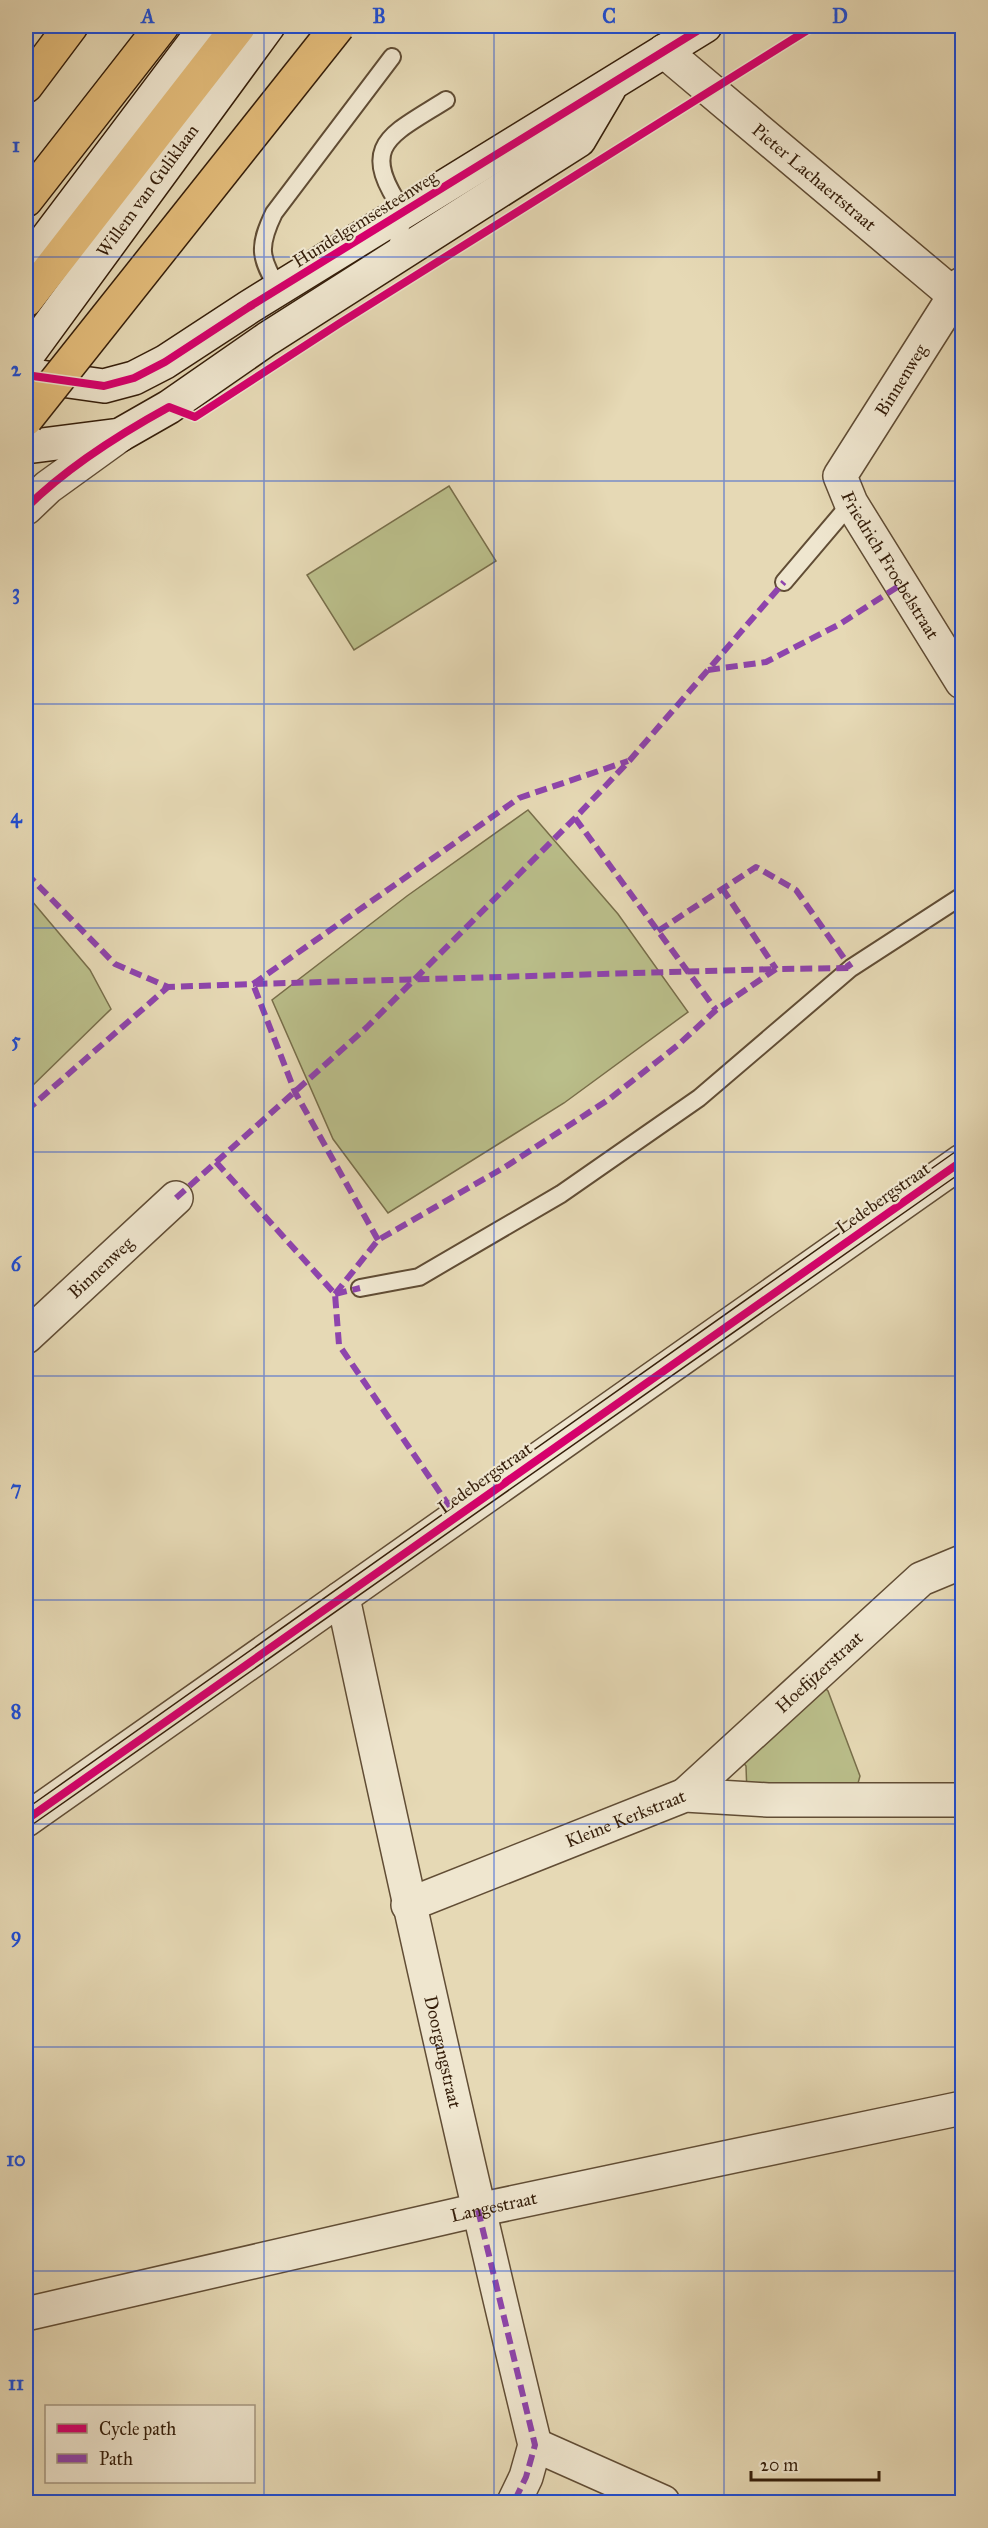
<svg xmlns="http://www.w3.org/2000/svg" width="988" height="2528" font-family="'IM FELL Great Primer',serif">
	<style>
		.green { fill: #babe8a; stroke: #786e4a; stroke-width: 1.5 }
		.lines { fill: none; stroke-linecap: round; stroke-linejoin: round }
		.service-casing { stroke: #614d35; stroke-width: 20 }
		.minor-casing { stroke: #614d35; stroke-width: 36 }
		.tertiary-casing { stroke: #614d35; stroke-width: 36 }
		.secondary-casing { stroke: #351e0a; stroke-width: 36 }
		.motorway-casing { stroke: #351e0a; stroke-width: 36 }
		.service { stroke: #efe6cf; stroke-width: 16 }
		.minor { stroke: #efe6cf; stroke-width: 33 }
		.tertiary { stroke: #efe6cf; stroke-width: 33 }
		.secondary { stroke: #efe6cf; stroke-width: 33 }
		.motorway { stroke: #e3bc7a; stroke-width: 33 }
		.tram { stroke: #351e0a; stroke-width: 1.5 }
		.motorway-bridge-casing { stroke: #351e0a; stroke-width: 36; stroke-linecap: butt }
		.motorway-bridge { stroke: #e3bc7a; stroke-width: 33 }
		.quiet { stroke: #8e44ad; stroke-width: 6; stroke-dasharray: 12 6; stroke-linecap: butt }
		.cycleway-casing { stroke: #efe6cf; stroke-width: 11 }
		.cycleway { stroke: #d6006c; stroke-width: 8 }
		.grid { fill: none; stroke: #1d4ed8; stroke-width: 1.5; stroke-opacity: 0.55 }
		.labels { text-anchor: middle; stroke-width: 4.5; stroke-linejoin: round; paint-order: stroke }
		.street-label { font-size: 18px; fill: #351e0a; stroke: #efe6cf }
		.neatline { fill: none; stroke: #1d4ed8; stroke-width: 2 }
		.grid-label { font-size: 20px; text-anchor: middle; font-weight: bold; fill: #1d4ed8 }
	</style>
	<rect width="100%" height="100%" fill="#e6d9b5"/>
	<filter id="stains"><feTurbulence type="fractalNoise" baseFrequency=".00333" numOctaves="4"/><feColorMatrix values="0 0 0 0 .2 0 0 0 0 .09 0 0 0 0 .02 0 0 0 .5 -.17"/></filter>
	<radialGradient id="worn" r=".72"><stop offset=".6" stop-color="#630" stop-opacity="0"/><stop offset="1" stop-color="#630" stop-opacity=".3"/></radialGradient>
	<g class="green">
		<polygon points="449,486 496,561 354,650 307,575"/>
		<polygon points="528,810 618,914 688,1012 564,1103 388,1213 333,1139 272,1000 407,896"/>
		<polygon points="26,894 90,970 111,1009 26,1092"/>
		<polygon points="821,1684 828,1691 860,1776 855,1794 747,1794 746,1766 741,1760"/>
	</g>
	<g class="lines">
		<g class="service-casing">
			<g id="service">
				<path d="M395,257l9,-45c-47,-67 -15,-76 42,-112"/>
				<path d="M279,289c-20,-31 -21,-43 -5,-76l118,-156"/>
				<polyline points="784,582 851,503"/>
				<polyline points="360,1288 419,1277 561,1194 699,1098 851,968 962,896"/>
			</g>
		</g>
		<g class="minor-casing">
			<g id="minor">
				<path id="s1" d="M664,51l290,244 8,10"/>
				<path id="s2" d="M962,284l-122,192 11,27 111,179"/>
				<polyline points="26,508 48,487 120,435"/>
				<path id="s3" d="M26,1337l150,-139"/>
				<path id="s4" d="M340,1599l5,8c60,280 122,559 190,838l-9,32 -12,25"/>
				<path id="s5" d="M685,1795l236,-216 41,-17"/>
				<path id="s6" d="M408,1905l277,-110 83,5h194"/>
				<path id="s7" d="M26,2314l452,-104 484,-102"/>
				<polyline points="535,2445 663,2502"/>
			</g>
		</g>
		<g class="tertiary-casing">
			<polyline id="tertiary" points="26,1820 962,1161"/>
		</g>
		<g class="secondary-casing">
			<g id="secondary">
				<polyline points="26,266 207,26"/>
				<path id="s8" d="M26,357l242,-331"/>
				<polyline points="26,375 104,386 134,378 165,362 249,307 705,26"/>
				<polyline points="26,447 120,435 169,407 267,339 579,140 609,89"/>
			</g>
		</g>
		<g class="motorway-casing">
			<g id="motorway">
				<polyline points="26,86 71,26"/>
				<polyline points="26,200 162,26"/>
				<polyline points="26,300 239,26"/>
			</g>
		</g>
		<use href="#service" class="service"/>
		<use href="#minor" class="minor"/>
		<use href="#tertiary" class="tertiary"/>
		<use href="#secondary" class="secondary"/>
		<use href="#motorway" class="motorway"/>
		<g class="tram">
			<polyline points="26,1809 962,1147"/>
			<polyline points="26,1829 962,1172"/>
		</g>
		<g class="motorway-bridge-casing">
			<polyline id="motorway-bridge" points="26,419 338,26"/>
		</g>
		<use href="#motorway-bridge" class="motorway-bridge"/>
		<g class="quiet">
			<polyline points="708,670 766,662 840,624 902,584"/>
			<polyline points="575,818 716,1010"/>
			<polyline points="26,873 115,964 168,987 253,984 519,798 628,761"/>
			<polyline points="722,888 776,969"/>
			<polyline points="658,931 756,867 796,890 851,968"/>
			<polyline points="26,1111 168,987"/>
			<polyline points="216,1162 335,1294 339,1345 456,1516"/>
			<polyline points="176,1198 367,1027 575,818 630,760 784,582"/>
			<polyline points="378,1240 295,1092 253,984 776,969"/>
			<polyline points="335,1294 378,1240 505,1167 608,1100 678,1045 716,1010 776,969 851,968"/>
			<polyline points="335,1294 360,1288"/>
			<polyline points="478,2210 535,2445 526,2477 514,2502"/>
		</g>
		<g class="cycleway-casing">
			<g id="cycleway">
				<polyline points="26,375 104,386 134,378 165,362 249,307 705,26"/>
				<path d="M26,508c41,-41 92,-73 143,-101l26,10 145,-94 474,-297"/>
				<polyline points="26,1820 962,1161"/>
			</g>
		</g>
		<use href="#cycleway" class="cycleway"/>
	</g>
	<path class="grid" d="M264,26v2476M494,26v2476M724,26v2476M26,257h936M26,481h936M26,704h936M26,928h936M26,1152h936M26,1376h936M26,1600h936M26,1824h936M26,2047h936M26,2271h936"/>
	<g class="labels">
		<g class="street-label">
			<text dy="6" stroke="none"><textPath href="#s1" startOffset="196">Pieter Lachaertstraat</textPath></text>
			<text dy="6" stroke="none"><textPath href="#s8" startOffset="206">Willem van Guliklaan</textPath></text>
			<text transform="translate(365 219) rotate(-32)" y="6">Hundelgemsesteenweg</text>
			<text transform="translate(901 380) rotate(-58)" y="6">Binnenweg</text>
			<text dy="6" stroke="none"><textPath href="#s2" startOffset="330">Friedrich Froebelstraat</textPath></text>
			<text transform="translate(883 1198) rotate(-35)" y="6">Ledebergstraat</text>
			<text dy="6" stroke="none"><textPath href="#s3" startOffset="102">Binnenweg</textPath></text>
			<text transform="translate(485 1478) rotate(-35)" y="6">Ledebergstraat</text>
			<text dy="6" stroke="none"><textPath href="#s5" startOffset="182">Hoefijzerstraat</textPath></text>
			<text dy="6" stroke="none"><textPath href="#s6" startOffset="234">Kleine Kerkstraat</textPath></text>
			<text dy="6" stroke="none"><textPath href="#s4" startOffset="465">Doorgangstraat</textPath></text>
			<text dy="6" stroke="none"><textPath href="#s7" startOffset="480">Langestraat</textPath></text>
		</g>
	</g>
	<rect width="988" height="2528" fill="none" stroke="#e6d9b5" stroke-width="66"/>
	<rect x="45" y="2405" width="210" height="78" fill="#efe6cf" stroke="#a59680" stroke-width="1.5"/>
	<rect x="57" y="2424" width="30" height="9" fill="#d6006c" stroke="#a59680" stroke-width="1.5"/>
	<text x="99" y="2435" font-size="18" fill="#351e0a">Cycle path</text>
	<rect x="57" y="2454" width="30" height="9" fill="#8e44ad" stroke="#a59680" stroke-width="1.5"/>
	<text x="99" y="2465" font-size="18" fill="#351e0a">Path</text>
	<path d="M751 2471v9h128v-9" fill="none" stroke="#351e0a" stroke-width="3"/>
	<text x="760" y="2471" font-size="18" fill="#351e0a" stroke="#efe6cf" stroke-width="4.5" paint-order="stroke">20 m</text>
	<rect x="33" y="33" width="922" height="2462" class="neatline"/>
	<g class="grid-label">
		<text x="148" y="23">A</text>
		<text x="379" y="23">B</text>
		<text x="609" y="23">C</text>
		<text x="840" y="23">D</text>
		<text x="16" y="152">1</text>
		<text x="16" y="376">2</text>
		<text x="16" y="599">3</text>
		<text x="16" y="823">4</text>
		<text x="16" y="1047">5</text>
		<text x="16" y="1271">6</text>
		<text x="16" y="1495">7</text>
		<text x="16" y="1718">8</text>
		<text x="16" y="1942">9</text>
		<text x="16" y="2166">10</text>
		<text x="16" y="2390">11</text>
	</g>
	<rect width="100%" height="100%" filter="url(#stains)"/>
	<rect width="100%" height="100%" fill="url(#worn)"/>
</svg>
